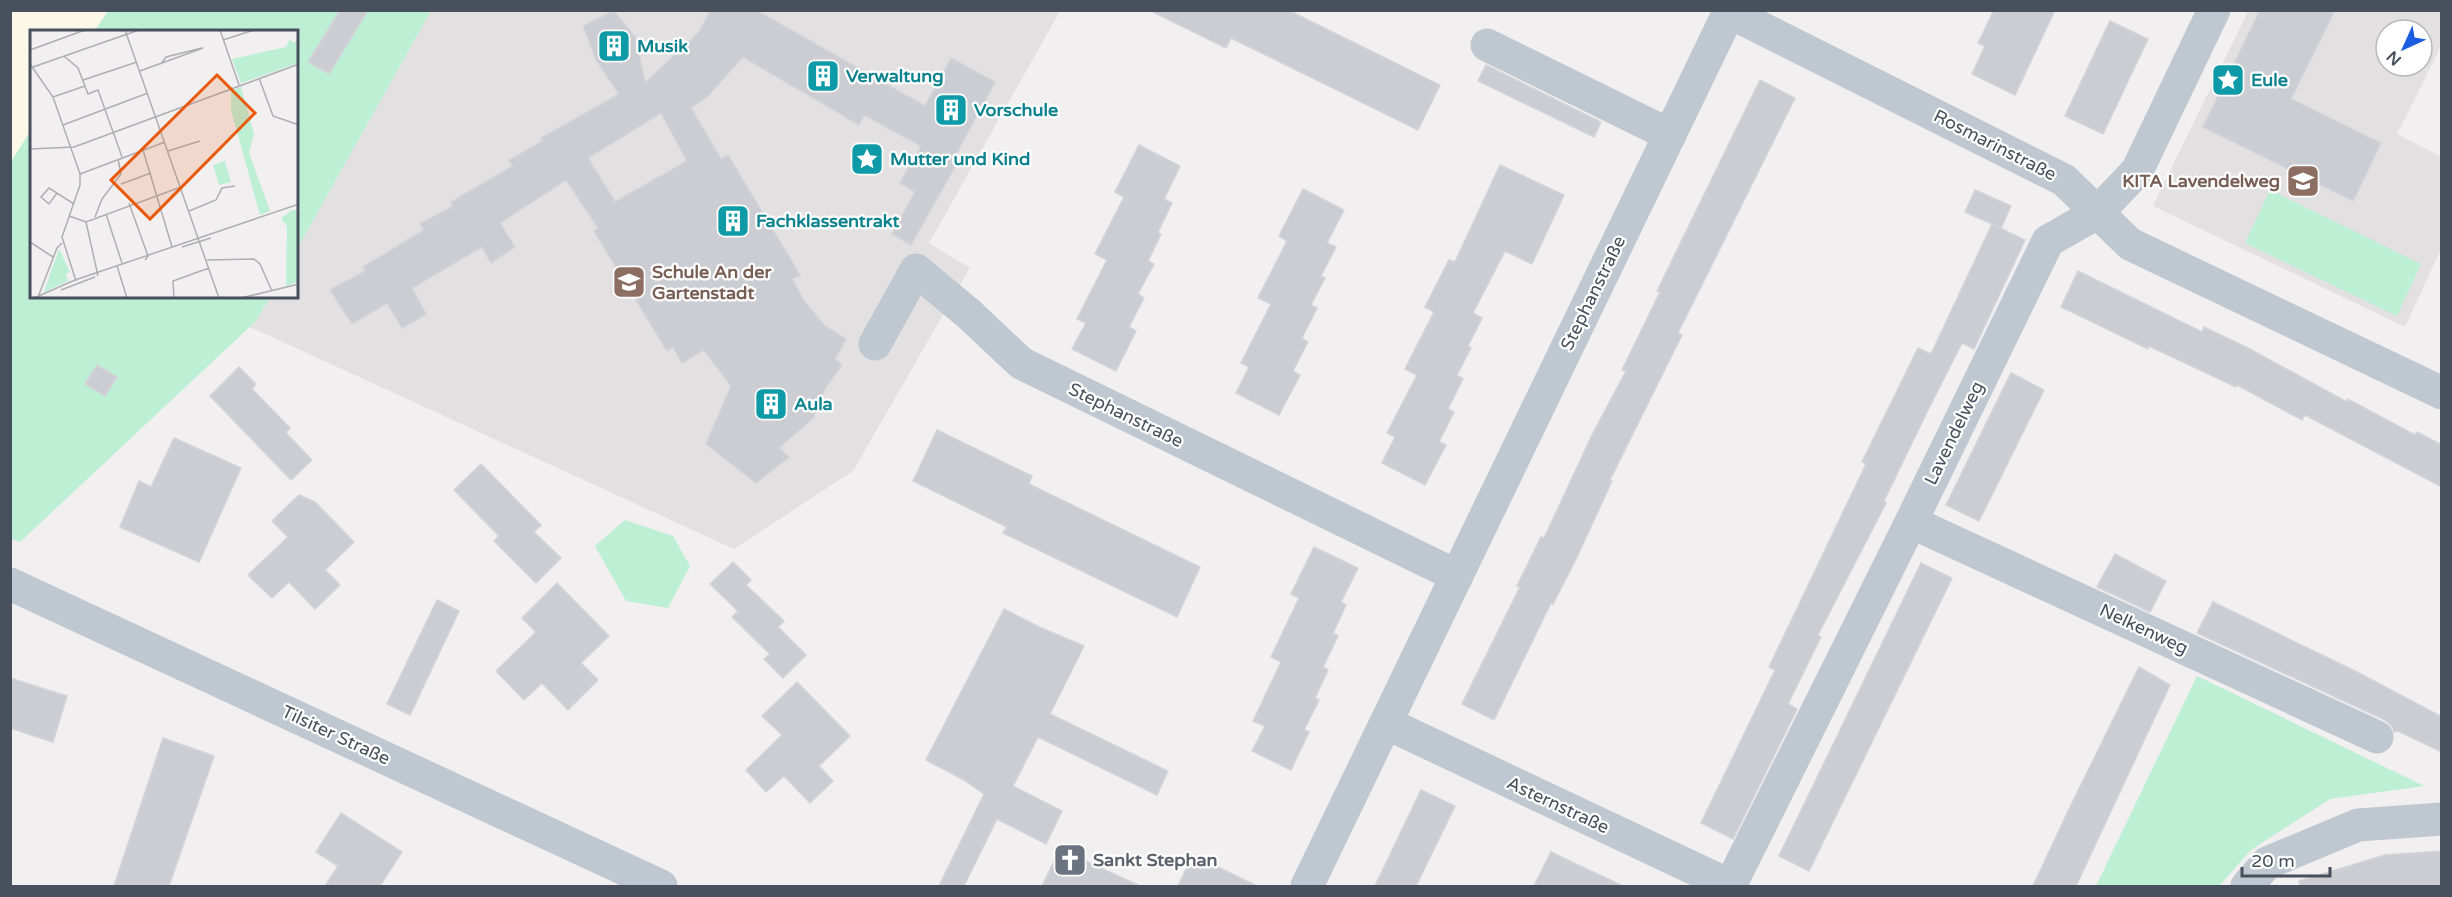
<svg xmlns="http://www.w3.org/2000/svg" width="2452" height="897" font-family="'Varela Round',sans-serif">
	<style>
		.commercial { fill: #fcf8e8 }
		.education { fill: #e2e0e1; fill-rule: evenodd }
		.green { fill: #bdefd5 }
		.building { fill: #cccdd3; stroke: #d3d4da; stroke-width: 1.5; fill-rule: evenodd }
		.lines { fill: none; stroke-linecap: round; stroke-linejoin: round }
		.minor { stroke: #bfc8d1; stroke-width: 33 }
		.labels { text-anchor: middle; stroke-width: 4.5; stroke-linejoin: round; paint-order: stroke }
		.culture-label { font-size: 18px; font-weight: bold; fill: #0d838f; stroke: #fff; text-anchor: start }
		.street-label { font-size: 18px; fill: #47505c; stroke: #fff }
		.education-label { font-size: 18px; font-weight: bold; fill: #785e54; stroke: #fff; text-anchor: end }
		.worship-label { font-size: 18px; font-weight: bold; fill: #5b616d; stroke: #fff; text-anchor: start }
		.inset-road { fill: none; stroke: #adafb4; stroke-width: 1.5 }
		.view { fill: #e8590c; fill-opacity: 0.15; stroke: #e8590c; stroke-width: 3 }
		.inset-edge { fill: none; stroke: #47505c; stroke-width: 3 }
	</style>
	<rect width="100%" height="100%" fill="#f1efef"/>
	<polygon class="commercial" points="11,11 108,11 94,31 32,32 31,130 11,163"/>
	<g class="education">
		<polygon points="431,11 1060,11 929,243 970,268 853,471 734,549 250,327 256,321 270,297 297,297 297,249"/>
		<path d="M2248,11h193v35l-44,88 45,23 -1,92 -36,78 -252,-121zM2386,30h36v36h-36z"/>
	</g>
	<g class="green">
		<polygon points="108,11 431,11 297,249 297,32 94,32"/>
		<polygon points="31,130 32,297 270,297 256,321 20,542 10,538 10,163"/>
		<polygon points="2270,190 2421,264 2397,316 2245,243"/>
		<polygon points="625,520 673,536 690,566 668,608 626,601 595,546"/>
		<polygon points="2197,676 2424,786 2330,799 2251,850 2219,886 2096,886"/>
	</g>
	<g class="building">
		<polygon points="340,10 368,10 329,74 308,62"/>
		<path d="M711,10h45l169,96 26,-48 44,24 -42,78 4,3 -46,82 -19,-11 23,-42 -15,-9 21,-37 -57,-31 -5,10 -116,-68 -37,41 -15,10 30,51 7,-4 72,120 -8,4 12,22 21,25 21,13 -11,20 7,6 -17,24 -12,29 -34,30 10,9 -33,26 -50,-39 25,-58 -27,-36 -22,13 -9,-16 -6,4 -73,-120 4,-3 -32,-48 -66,43 15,24 -24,16 -9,-16 -70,41 14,26 -24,14 -15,-25 -35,21 -22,-34 35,-19 -2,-4 61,-37 -4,-6 33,-18 -2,-4 62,-36 -4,-6 34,-19 -2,-3 78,-44 -23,-34 -13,-34 31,-15 22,27 9,45 54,-51zM661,113l26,48 -72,41 -27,-44z"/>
		<polygon points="1149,10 1288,10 1440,85 1418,130 1231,38 1226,48"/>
		<polygon points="1994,10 2055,10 2015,95 1972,74 1985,46 1978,43"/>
		<polygon points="2260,10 2335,10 2291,99 2381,143 2353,201 2203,127"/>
		<polygon points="2110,21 2148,39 2103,134 2065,116"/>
		<polygon points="1486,65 1601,122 1594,137 1478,81"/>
		<polygon points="1760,80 1795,98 1678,333 1682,335 1610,480 1612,481 1578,555 1553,604 1551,603 1494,720 1462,704 1520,587 1517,586 1541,537 1544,538 1592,435 1626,371 1622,370 1660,292 1657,291"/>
		<polygon points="1139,145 1180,166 1164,199 1172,203 1158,232 1161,234 1148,261 1154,264 1138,294 1144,298 1129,327 1136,331 1116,371 1072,349 1086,323 1077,319 1107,260 1095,254 1124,197 1115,192"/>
		<polygon points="1500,165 1564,195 1532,264 1505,251 1473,313 1482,318 1468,346 1471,348 1457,375 1463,379 1448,409 1454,412 1439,442 1446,445 1425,485 1382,463 1395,437 1387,433 1417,375 1405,369 1434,312 1425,307 1449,260 1455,262"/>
		<polygon points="1303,189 1344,210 1327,243 1336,247 1321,276 1325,278 1311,305 1317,308 1302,338 1308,342 1293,371 1300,375 1279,415 1236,393 1249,367 1241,363 1271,304 1258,298 1287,241 1279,236"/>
		<polygon points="1975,190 2011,206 2001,228 1965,212"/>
		<polygon points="1992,224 2025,240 1974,349 1962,343 1928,410 1884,501 1886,503 1818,635 1821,637 1788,704 1797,709 1733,839 1701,823 1775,670 1769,667 1866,464 1862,462 1918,348 1931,354"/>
		<polygon points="2078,271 2202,332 2204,327 2248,348 2347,402 2348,399 2415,435 2417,432 2442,445 2442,487 2305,415 2302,420 2237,385 2236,387 2149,346 2148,349 2061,307"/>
		<polygon points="97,365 117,377 105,396 85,384"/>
		<polygon points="239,367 256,384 252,389 290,428 286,433 312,460 291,480 210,396"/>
		<polygon points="2011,373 2044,390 1979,521 1946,505"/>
		<polygon points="937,430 1032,476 1029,484 1200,567 1177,617 1003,533 1007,527 913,481"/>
		<polygon points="174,438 241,468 199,562 120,527 139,481 151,487"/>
		<polygon points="481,464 541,525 534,532 561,558 536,583 494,541 499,536 454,490"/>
		<polygon points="299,495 315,502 354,542 325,570 340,585 315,609 289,582 272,598 248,575 288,537 272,521"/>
		<polygon points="1314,547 1358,568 1341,602 1346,605 1333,633 1338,636 1323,667 1328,670 1315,698 1319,700 1304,730 1309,732 1291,770 1252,751 1265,726 1253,721 1281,662 1271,657 1299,598 1291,594"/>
		<polygon points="2115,554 2166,581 2150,612 2097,587"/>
		<polygon points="733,562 751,580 746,585 784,621 778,627 806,655 783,678 764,659 770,654 732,617 738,611 710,584"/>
		<polygon points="1921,563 1952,578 1809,871 1779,856"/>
		<polygon points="557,583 609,636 581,663 598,680 568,710 542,683 524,700 496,671 536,632 522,618"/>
		<polygon points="437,600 459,611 410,715 387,704"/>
		<polygon points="2213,602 2357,672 2442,717 2442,752 2398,731 2394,732 2392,726 2385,720 2197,633"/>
		<polygon points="1004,609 1039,627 1084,646 1050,714 1168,771 1157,795 1038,737 1013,786 1062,811 1046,844 997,819 964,886 939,886 984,794 964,780 926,760"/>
		<polygon points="2139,667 2170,685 2076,886 2033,886 2070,807"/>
		<polygon points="10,678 67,696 53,742 10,728"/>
		<polygon points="797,682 850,736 819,766 833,781 810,803 784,776 766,792 746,770 782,735 762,716"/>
		<polygon points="163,738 214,756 169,886 114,886"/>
		<polygon points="1421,790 1455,806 1416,886 1375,886"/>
		<polygon points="341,813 402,852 380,886 325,886 338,866 316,852"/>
		<polygon points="1060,849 1140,886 1042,886"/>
		<polygon points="2442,851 2442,886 2300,886 2299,881 2385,855"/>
		<polygon points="1551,852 1574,863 1623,886 1534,886"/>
		<polygon points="1193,855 1257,886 1178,886"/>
	</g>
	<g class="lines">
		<g class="minor">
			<polyline points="1729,12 2064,180 2130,244 2442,393"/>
			<polyline points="1487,45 1670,135"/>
			<polyline points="875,344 916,270 969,314 1021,363 1457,576"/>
			<polyline points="1911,522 2377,737"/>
			<polyline points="10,584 661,886"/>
			<polyline points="1386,723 1731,886"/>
			<polyline points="1307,886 1730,10"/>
			<polyline points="1730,886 1911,522 2048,241 2097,213 2137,171 2214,10"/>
			<polyline points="2247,886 2267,863 2358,825 2442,819"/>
		</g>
	</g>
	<defs>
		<g id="building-square" transform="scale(1.725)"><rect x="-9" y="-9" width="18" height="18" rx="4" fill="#0f9aa8" stroke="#fff"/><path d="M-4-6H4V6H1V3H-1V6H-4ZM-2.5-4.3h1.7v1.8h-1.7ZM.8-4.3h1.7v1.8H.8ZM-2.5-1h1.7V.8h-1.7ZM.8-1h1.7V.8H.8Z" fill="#fff"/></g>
		<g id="sight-square" transform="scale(1.725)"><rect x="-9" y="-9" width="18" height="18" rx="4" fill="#0f9aa8" stroke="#fff"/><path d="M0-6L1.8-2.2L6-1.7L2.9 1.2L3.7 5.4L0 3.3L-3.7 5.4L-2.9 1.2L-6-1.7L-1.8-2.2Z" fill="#fff"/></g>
		<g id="school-square" transform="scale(1.725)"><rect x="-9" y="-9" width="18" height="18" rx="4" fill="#8d6e63" stroke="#fff"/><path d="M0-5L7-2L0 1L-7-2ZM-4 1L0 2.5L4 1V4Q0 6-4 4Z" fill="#fff"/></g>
		<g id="church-square" transform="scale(1.725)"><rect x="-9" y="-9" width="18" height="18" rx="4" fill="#6b7280" stroke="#fff"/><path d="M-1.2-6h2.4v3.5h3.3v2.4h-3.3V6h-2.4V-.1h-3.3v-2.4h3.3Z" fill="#fff"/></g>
	</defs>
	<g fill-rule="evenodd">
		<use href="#building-square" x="614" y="46"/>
		<use href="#building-square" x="823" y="76"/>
		<use href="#sight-square" x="2228" y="80"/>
		<use href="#building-square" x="951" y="110"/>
		<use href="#sight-square" x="867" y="159"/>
		<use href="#school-square" x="2303" y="181"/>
		<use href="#building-square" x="733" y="221"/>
		<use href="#school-square" x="629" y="282"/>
		<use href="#building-square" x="771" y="404"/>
		<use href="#church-square" x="1070" y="860"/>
	</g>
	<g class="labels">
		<g class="culture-label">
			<text x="637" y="52">Musik</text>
			<text x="846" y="82">Verwaltung</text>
			<text x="2251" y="86">Eule</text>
			<text x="974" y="116">Vorschule</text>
			<text x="890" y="165">Mutter und Kind</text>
			<text x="756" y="227">Fachklassentrakt</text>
			<text x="794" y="410">Aula</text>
		</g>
		<g class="street-label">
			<text transform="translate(1995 145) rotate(27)" y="6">Rosmarinstraße</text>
			<text transform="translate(1593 293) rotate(-64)" y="6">Stephanstraße</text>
			<text transform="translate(1126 415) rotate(26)" y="6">Stephanstraße</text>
			<text transform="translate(1954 433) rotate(-64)" y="6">Lavendelweg</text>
			<text transform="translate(2144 629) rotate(25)" y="6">Nelkenweg</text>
			<text transform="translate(336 735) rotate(25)" y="6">Tilsiter Straße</text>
			<text transform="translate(1558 805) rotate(25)" y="6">Asternstraße</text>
		</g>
		<g class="education-label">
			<text x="2280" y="187">KITA Lavendelweg</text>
			<text x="652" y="278" text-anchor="start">Schule An der<tspan x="652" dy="21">Gartenstadt</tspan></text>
		</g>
		<g class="worship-label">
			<text x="1093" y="866">Sankt Stephan</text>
		</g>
	</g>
	<g transform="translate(30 30)">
		<rect width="268" height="268" fill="#f1efef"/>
		<path d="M260,8l3,5 5,-3v23l-57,20 -9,-24 54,-12zM211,57l13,47 -5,19 21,58 -10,4 -29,-105v-19zM195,131l6,21 -12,3 -6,-20zM262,180h6l-1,72 -11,4 1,-60 -6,-8zM29,219l11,23 -4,2 2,7 -24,11z" fill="#bdefd5"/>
		<path class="inset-road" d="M95,0l94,268M190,0l19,55M193,10l31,-10M0,20l55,-20M34,26l14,12 10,26 10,-4 24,67M0,34l23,33 27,77v11l-18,52 14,44M131,34l5,-7 36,-9M3,37l106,-37M110,41l63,-23M229,48l14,38 26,9M53,50l54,-18M23,67l32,-11M33,95l85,-32M0,119l44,-2 225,-83M113,120l29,97M138,121l32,-10M50,144l85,-32M91,154l30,-11M27,163l-8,11 -8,-7 8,-9 25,16M99,173l19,53 -3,4M159,181l27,-11 6,-12 13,-2M76,184l16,49M39,186l17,6 95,-35M65,187l7,-18 19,-25 -3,-15M56,192l12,54M0,212l23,15M152,217l29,-9M177,230l47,-1 6,5 12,27M87,236l10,32M31,260l34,-13M8,267l19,-49 5,-5M4,268l41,-18 224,-76M144,268l-1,-17 36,-13M211,268l58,-14"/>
		<path class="view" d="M187,45l38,38 -105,106 -39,-39z"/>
		<rect width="268" height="268" class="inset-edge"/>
	</g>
	<rect width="2452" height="897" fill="none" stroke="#47505c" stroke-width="24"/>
	<g transform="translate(2404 48) rotate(225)"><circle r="28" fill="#ffffff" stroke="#b5b9be" stroke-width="1.5"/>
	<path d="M0-4.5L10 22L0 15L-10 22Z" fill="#1a5de0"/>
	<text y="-9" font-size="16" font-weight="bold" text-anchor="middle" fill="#47505c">N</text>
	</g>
	<path d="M2242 867v9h88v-9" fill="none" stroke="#47505c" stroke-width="3"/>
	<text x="2251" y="867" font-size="18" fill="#47505c" stroke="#ffffff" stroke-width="4.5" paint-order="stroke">20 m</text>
</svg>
